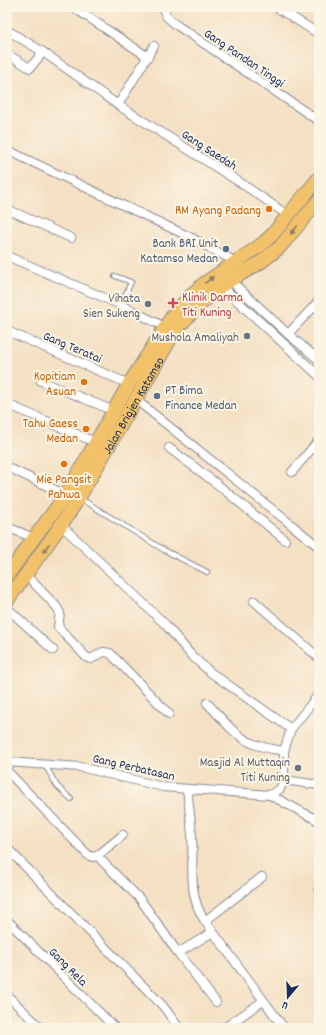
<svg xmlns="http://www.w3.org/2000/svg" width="326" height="1035" font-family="Dekko,sans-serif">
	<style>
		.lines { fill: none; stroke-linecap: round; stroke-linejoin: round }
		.lane-casing { stroke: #888890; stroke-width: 6 }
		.street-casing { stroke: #888890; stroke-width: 10 }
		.primary-casing { stroke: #888890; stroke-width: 15 }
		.lane { stroke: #fff; stroke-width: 4 }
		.street { stroke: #fff; stroke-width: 8 }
		.primary { stroke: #f2c26a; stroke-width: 13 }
		.oneway { fill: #867864 }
		.food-dot { fill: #e8710a; stroke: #fcf5e5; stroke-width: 1.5 }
		.service-dot { fill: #5c6f8a; stroke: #fcf5e5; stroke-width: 1.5 }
		.health-dot { fill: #e0444e; stroke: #fcf5e5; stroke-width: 1.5 }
		.worship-dot { fill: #6b7280; stroke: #fcf5e5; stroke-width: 1.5 }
		.labels { text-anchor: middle; stroke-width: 4; stroke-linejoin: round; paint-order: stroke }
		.street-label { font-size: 13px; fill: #1b2f5e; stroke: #fcf5e5 }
		.food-label { font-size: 13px; fill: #c56008; stroke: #fcf5e5; text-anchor: end }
		.service-label { font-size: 13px; fill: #4e5e75; stroke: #fcf5e5; text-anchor: end }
		.health-label { font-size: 13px; fill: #be3a42; stroke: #fcf5e5; text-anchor: start }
		.worship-label { font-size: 13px; fill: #5b616d; stroke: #fcf5e5; text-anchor: end }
	</style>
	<rect width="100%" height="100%" fill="#fcf5e5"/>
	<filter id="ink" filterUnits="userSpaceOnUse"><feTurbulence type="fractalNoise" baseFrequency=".025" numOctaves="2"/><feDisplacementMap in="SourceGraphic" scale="8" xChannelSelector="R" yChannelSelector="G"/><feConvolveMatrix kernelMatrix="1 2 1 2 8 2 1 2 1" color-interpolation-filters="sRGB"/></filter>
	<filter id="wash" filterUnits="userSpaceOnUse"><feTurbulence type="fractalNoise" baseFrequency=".012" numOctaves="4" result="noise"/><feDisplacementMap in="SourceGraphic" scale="16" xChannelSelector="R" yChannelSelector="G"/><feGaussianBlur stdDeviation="0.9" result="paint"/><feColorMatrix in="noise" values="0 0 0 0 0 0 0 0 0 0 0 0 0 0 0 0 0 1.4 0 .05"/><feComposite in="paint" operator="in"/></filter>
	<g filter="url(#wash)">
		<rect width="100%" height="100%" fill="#f4e0c3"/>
	</g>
	<g filter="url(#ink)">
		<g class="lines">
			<g class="lane-casing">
				<g id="lane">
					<polyline points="115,276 131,282 121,305"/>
					<polyline points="81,499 164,550 207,572"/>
					<polyline points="45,765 57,786 71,799"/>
					<polyline points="317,890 319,888"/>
				</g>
			</g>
			<g class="street-casing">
				<g id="street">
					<polyline points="73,7 148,57"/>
					<polyline points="163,7 166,16 175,24 319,121"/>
					<polyline points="276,7 319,34"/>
					<polyline points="7,30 43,52 118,105 241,183 289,216"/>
					<polyline points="7,54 30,68 43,52"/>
					<polyline points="118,105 154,46"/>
					<polyline points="7,150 192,238 236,262"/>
					<polyline points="7,209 71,238"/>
					<polyline points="7,256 121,305 165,327"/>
					<polyline points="230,280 288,334 319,360"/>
					<polyline points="221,286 319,376"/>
					<polyline points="7,331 129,384"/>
					<polyline points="288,334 319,301"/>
					<polyline points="41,381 114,411"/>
					<polyline points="135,399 319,547"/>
					<polyline points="7,404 97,443"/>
					<polyline points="169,448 217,484 285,540"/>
					<polyline points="7,467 66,495"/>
					<polyline points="292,472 319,440"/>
					<polyline points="61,525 165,624 191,655 210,672 291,729"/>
					<polyline points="7,527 34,538"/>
					<polyline points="26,575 56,606 60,613 58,627 86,657 91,659 103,652 110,653 169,714"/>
					<polyline points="254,601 319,658"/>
					<polyline points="7,608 53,650"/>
					<path d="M207,703c14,14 28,34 47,41 9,4 20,5 30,7"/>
					<polyline points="7,762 80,767 163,787 270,795 280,789 284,780 319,785"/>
					<polyline points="7,771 88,855 92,857 97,856 123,835"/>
					<polyline points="284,780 284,751 291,729 319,694"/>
					<path d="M187,789c2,16 4,32 5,47 2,30 -5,59 13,85l79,107"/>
					<polyline points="270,795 319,821"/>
					<polyline points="7,848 163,1006 179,1028"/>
					<polyline points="101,860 140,899 178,953 213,932"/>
					<polyline points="7,920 115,1028"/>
					<polyline points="205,921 262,877"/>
					<polyline points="178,953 216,1002"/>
					<polyline points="7,995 41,1028"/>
					<polyline points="224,1028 263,1001"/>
				</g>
			</g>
			<g class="primary-casing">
				<g id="primary">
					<polyline points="7,576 34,538 66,495 129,384 173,315 193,293 205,283 261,245 271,236 319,178"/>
					<path id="s1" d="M7,601l54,-76 16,-24 98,-170 22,-24 24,-21 40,-24 19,-15 39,-47"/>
				</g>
			</g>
			<use href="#lane" class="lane"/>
			<use href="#street" class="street"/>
			<use href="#primary" class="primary"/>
		</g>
		<defs><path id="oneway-solid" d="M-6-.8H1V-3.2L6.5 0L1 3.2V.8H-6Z"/></defs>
		<g class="oneway">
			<use href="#oneway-solid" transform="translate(294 230) rotate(130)"/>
			<use href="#oneway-solid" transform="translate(209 280) rotate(-37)"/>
			<use href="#oneway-solid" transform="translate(46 548) rotate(125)"/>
		</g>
	</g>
	<g class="food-dot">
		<circle cx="269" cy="209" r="4"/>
		<circle cx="84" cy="382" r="4"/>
		<circle cx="86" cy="429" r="4"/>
		<circle cx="64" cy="464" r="4"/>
	</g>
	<g class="service-dot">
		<circle cx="226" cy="249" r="4"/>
		<circle cx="157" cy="396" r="4"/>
	</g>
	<path class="health-dot" d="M171 297h4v4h4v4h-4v4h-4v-4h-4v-4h4z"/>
	<g class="worship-dot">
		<circle cx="148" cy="304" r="4"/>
		<circle cx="247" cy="336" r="4"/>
		<circle cx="298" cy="768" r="4"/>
	</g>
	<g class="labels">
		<g class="street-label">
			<text transform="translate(245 57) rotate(34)" y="5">Gang Pandan Tinggi</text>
			<text transform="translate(210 149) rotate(33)" y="5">Gang Saedah</text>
			<text transform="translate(73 346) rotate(23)" y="5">Gang Teratai</text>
			<text dy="5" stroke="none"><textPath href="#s1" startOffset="233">Jalan Brigjen Katamso</textPath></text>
			<text transform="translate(134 766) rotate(13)" y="5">Gang Perbatasan</text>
			<text transform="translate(69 966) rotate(45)" y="5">Gang Rela</text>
		</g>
		<g class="food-label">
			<text x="261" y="214">RM Ayang Padang</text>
			<text x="76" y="380">Kopitiam<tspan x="76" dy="15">Asuan</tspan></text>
			<text x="78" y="427">Tahu Gaess<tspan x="78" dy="15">Medan</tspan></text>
			<text x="64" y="483" text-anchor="middle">Mie Pangsit<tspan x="64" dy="15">Pahwa</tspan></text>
		</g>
		<g class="service-label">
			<text x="218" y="247">Bank BRI Unit<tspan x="218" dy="15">Katamso Medan</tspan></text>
			<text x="165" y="394" text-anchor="start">PT Bima<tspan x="165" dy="15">Finance Medan</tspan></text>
		</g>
		<g class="health-label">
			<text x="182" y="301">Klinik Darma<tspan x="182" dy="15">Titi Kuning</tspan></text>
		</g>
		<g class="worship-label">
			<text x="140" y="302">Vihata<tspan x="140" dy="15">Sien Sukeng</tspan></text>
			<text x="239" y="341">Mushola Amaliyah</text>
			<text x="290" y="766">Masjid Al Muttaqin<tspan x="290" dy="15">Titi Kuning</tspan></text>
		</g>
	</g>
	<rect width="326" height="1035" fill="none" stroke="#fcf5e5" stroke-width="24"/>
	<g transform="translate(288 997) rotate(199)" stroke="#fcf5e5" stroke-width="3" paint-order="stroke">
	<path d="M0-3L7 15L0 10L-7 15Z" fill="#1b2f5e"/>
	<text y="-6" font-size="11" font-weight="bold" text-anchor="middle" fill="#1b2f5e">U</text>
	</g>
</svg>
